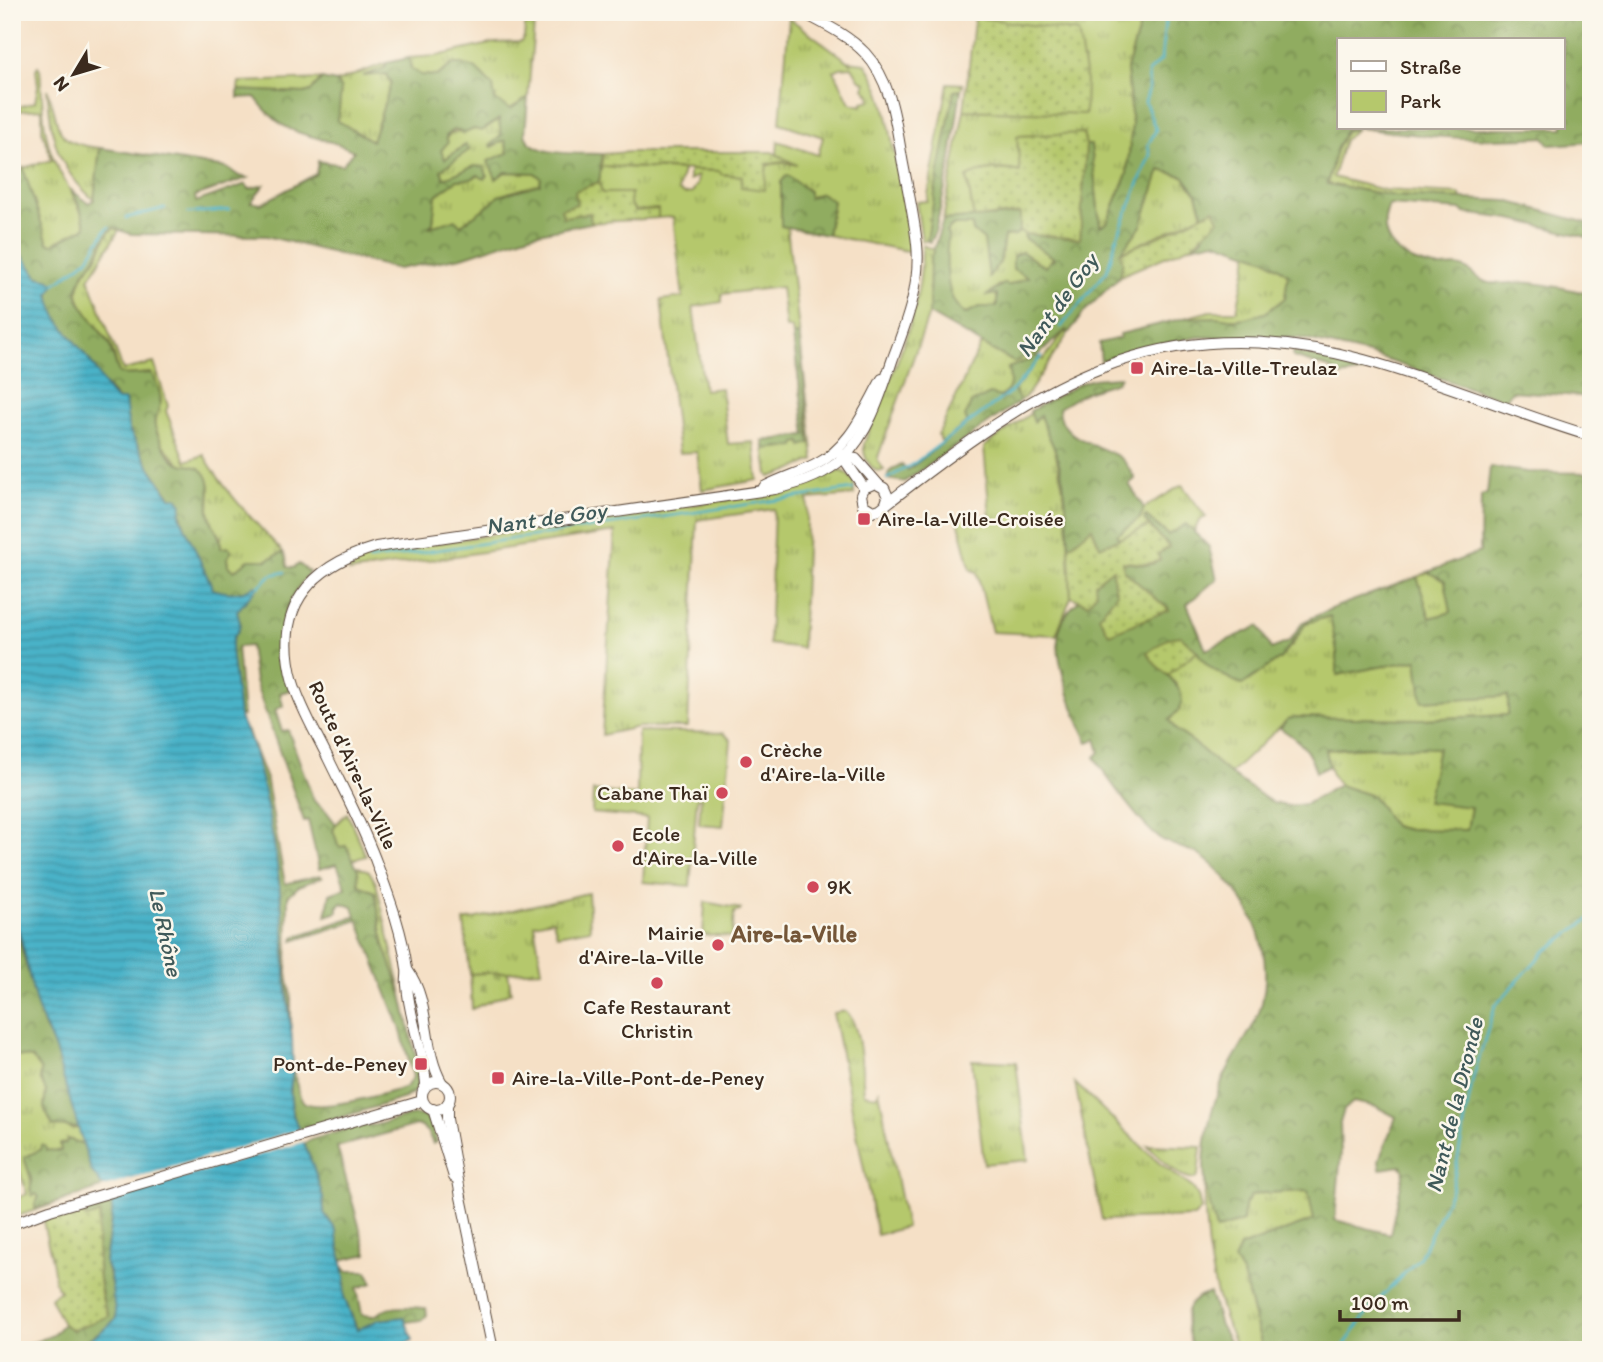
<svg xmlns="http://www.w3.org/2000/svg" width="1603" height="1362" font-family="Itim,sans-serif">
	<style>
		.grass { fill: url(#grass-tufts); stroke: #787945; stroke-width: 2; fill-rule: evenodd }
		.forest { fill: url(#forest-crowns); stroke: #666b3f; stroke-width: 2; fill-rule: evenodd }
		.cemetery { fill: url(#cemetery-stones); stroke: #787945; stroke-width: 2 }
		.park { fill: #b5c86c; stroke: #787945; stroke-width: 2 }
		.garden { fill: url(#garden-dots); stroke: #787945; stroke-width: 2 }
		.water { fill: url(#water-rules); stroke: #426e73; stroke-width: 2 }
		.pier { fill: #f5e0c6 }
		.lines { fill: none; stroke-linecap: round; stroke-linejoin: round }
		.stream { stroke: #49b2c8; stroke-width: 2.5 }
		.secondary-casing { stroke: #574537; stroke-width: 12 }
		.secondary { stroke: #fff; stroke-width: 10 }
		.poi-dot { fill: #d1495b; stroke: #fbf7ec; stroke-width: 2.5 }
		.labels { text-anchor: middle; stroke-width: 5; stroke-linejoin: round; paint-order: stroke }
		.poi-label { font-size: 21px; fill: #3b2a1e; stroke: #fbf7ec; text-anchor: start }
		.street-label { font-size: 21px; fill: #3b2a1e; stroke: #fbf7ec }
		.water-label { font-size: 23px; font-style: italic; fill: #405a5a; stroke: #fbf7ec }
		.quarter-label { font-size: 24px; font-weight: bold; fill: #745638; stroke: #fbf7ec }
	</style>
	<defs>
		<pattern id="grass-tufts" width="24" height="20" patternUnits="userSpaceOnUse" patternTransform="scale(1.75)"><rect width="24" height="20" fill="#b5c86c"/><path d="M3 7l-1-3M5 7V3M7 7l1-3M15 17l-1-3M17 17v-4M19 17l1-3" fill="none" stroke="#94a358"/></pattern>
		<pattern id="forest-crowns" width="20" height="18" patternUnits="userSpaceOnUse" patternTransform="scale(1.75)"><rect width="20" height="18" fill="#90ac60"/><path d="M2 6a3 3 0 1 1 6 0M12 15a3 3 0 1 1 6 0" fill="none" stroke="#778c4f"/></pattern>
		<pattern id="cemetery-stones" width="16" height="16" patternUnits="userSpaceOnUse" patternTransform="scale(1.75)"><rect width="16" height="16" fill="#b5c86c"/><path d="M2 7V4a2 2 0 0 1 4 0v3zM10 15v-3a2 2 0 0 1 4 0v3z" fill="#94a358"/></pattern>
		<pattern id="garden-dots" width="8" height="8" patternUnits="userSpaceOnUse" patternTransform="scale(1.75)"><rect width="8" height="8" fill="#b5c86c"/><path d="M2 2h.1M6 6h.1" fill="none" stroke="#94a358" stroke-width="1.8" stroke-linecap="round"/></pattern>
		<pattern id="water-rules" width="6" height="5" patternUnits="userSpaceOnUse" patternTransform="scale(1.75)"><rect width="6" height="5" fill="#49b2c8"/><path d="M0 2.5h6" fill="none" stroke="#3e91a2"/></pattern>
	</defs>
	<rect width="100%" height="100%" fill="#fbf7ec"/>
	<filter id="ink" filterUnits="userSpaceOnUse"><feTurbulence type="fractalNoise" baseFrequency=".0143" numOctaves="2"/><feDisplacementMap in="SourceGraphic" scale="14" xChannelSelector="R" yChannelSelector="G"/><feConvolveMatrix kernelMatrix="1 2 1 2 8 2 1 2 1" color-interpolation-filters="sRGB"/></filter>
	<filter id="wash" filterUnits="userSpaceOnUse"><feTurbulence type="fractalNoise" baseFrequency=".00686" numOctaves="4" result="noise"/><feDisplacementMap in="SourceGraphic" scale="28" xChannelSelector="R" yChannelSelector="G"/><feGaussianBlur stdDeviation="1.57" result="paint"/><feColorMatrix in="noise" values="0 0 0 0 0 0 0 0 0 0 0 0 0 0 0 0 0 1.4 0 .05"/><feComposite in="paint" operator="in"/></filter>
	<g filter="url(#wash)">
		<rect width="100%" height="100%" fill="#f5e0c6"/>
		<g class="grass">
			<path d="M527,12h8l-7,86 -18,11 -15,-9c-9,-27 -14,-31 -42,-36l-16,12 -16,-1 -10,-6 -2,-11 28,-2 57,-13 27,-1 3,-5z"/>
			<path d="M976,12h168l-17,57 5,55 -5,50 -20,49 -7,4 -9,-82h-5l-3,-11 -63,38c-16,-5 -39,-3 -53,6l7,40 -31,2 21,-110 121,3z"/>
			<path d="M789,18l63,46 -3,-3 16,2c21,29 24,65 31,98 7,30 15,61 16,91l-85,-17 6,-34 -15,-7 -9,4v-7l-22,-15 -6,6v44l6,1 27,233 -28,12 -16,5 -2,-3 -5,-33 43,-6 -14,-107h-6l-5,-41 -59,7v8l-29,5 11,83 17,-2 7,56 26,-2 4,38 -56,10 -5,-38 -18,1 -18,-153 22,-3 -10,-80 -15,1 -1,-9 -21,2 -6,-7 -29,-11 -2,-11 2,-16 82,4 -5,21 7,3 7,-1 5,-9 1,-8 -9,4v-10l32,1v3c8,1 16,3 23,0 20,-6 27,-14 50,-10l-17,-10 1,-13 40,14 5,-18 -43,-14zM852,67l7,12 7,4 -2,5 6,7 1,5 -8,2 -1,4 -12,-3 -16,-32 6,-3z"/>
			<polygon points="386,63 385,68 367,75 386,74 392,83 372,141 338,121 339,85 336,82"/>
			<path d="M38,66l2,3c3,30 2,63 14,91 10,24 26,41 32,67l-33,18 -5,-2 -25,-75 29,-8 -10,-29v-22l-22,2 -2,-4 17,-5 3,-16 -2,-17z"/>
			<polygon points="322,79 311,91 304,93 238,90 239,82"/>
			<polygon points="948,83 963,84 961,90 954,92 927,241 922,241 916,202 927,201"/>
			<path d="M47,89c16,40 2,53 53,59l-6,52c-39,-34 -42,-62 -47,-111z"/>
			<path d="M499,118l2,18 -9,11 13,-8 3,14 -15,16 3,10 9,-7 30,1 6,5 -1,6 -32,9 -47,32 -32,2 4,-5 3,-27 21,-15 14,-1 8,-4 -4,-9 -31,13 -3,-9 24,-25 -20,14 -5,-8c9,-22 11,-18 31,-21 10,-2 20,-8 28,-12z"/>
			<polygon points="1357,128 1344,140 1333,177 1384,190 1459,194 1462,199 1395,196 1327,184 1336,150 1345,131"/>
			<polygon points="1160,170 1183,176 1197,194 1203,215 1120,253 1141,226"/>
			<path d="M965,224l7,1 1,6 11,9 16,22 4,-26 11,-1 5,-4 5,3 -1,4 30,19 -9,10 -23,-15 6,25 -20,9 -9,-1 -11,10 9,-1v13h-18l-14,7c-20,-13 -20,-44 -19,-66 0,-7 3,-9 -1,-16l9,-7z"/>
			<path d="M114,228l5,2 -30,49 34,91 31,-7 14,43 -2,5 20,50 18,-6c21,37 50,66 79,97l-16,8h-18l-15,11 -6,-5 -1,-8 -6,-10v-11l-8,-12 -4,-13 1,-27 -10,-16 -20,-5 -18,-20 -7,-17 -1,-12 7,-12 -1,-7 -9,-23 -25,2 -7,-2c-3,-10 -5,-21 -10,-30 -9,-14 -31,-36 -31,-51 0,-16 12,-25 20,-37 6,-10 6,-21 16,-27z"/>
			<path d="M922,245l12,5 -4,11 -1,53 -51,143v4l6,9 -5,2c-11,-5 -16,-17 -15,-28 5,-16 13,-31 19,-46 20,-50 40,-99 39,-153z"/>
			<path d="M1249,251l17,8 22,15 -3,24c-5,5 -11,10 -18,14 -20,12 -60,5 -83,6l26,-7h27z"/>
			<polygon points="1066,330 1067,335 1028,394 1020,401 1013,390 1040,358 1043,360"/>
			<polygon points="981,344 1014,362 1032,351 1035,356 1033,359 1008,369 1012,383 1007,392 942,442 938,435"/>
			<polygon points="1031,413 1034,421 1039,414 1055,450 1067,508 1071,597 1056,635 992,632 977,572 971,570 957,516 990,517 984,447"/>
			<polygon points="841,471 846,473 854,481 854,495 808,499 802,648 769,644 774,509 697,520 688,727 638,727 602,735 615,532 349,572 352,560 376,552 745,497"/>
			<polygon points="1182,485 1206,517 1199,521 1194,532 1186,524 1169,535 1146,516 1144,519 1149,526 1119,539 1116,535 1140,518 1144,508"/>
			<polygon points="1428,572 1445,581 1452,612 1430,618 1417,577"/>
			<polygon points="1331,616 1337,652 1337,675 1418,659 1423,701 1508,695 1509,715 1422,719 1288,719 1230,774 1193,742 1176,730 1169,720 1180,708 1177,686 1168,675 1197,651 1201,659 1291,647 1306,623"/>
			<polygon points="1368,747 1438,747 1471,807 1467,831 1404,829 1393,826 1373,796 1339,785 1332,775 1325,750"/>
			<polygon points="347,813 366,856 353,860 346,846 339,848 333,830 336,824"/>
			<polygon points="356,866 369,871 376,883 402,995 384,945 375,892 359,885"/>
			<polygon points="588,893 590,929 557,935 553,920 534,924 542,970 470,974 464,921"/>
			<path d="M846,1011c15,14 16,62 18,83l13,2 2,-5 27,136 -29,8 -44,-222z"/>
			<polygon points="12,1055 32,1058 41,1070 40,1078 46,1091 44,1108 71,1129 79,1128 84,1144 67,1139 77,1196 12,1218 12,1200 27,1194 12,1149 12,1092 17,1092 17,1089 12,1088"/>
			<polygon points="972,1060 1016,1062 1028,1160 984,1164"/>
			<polygon points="1075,1083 1158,1162 1193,1188 1198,1196 1201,1210 1194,1217 1102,1220"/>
			<path d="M1147,1145l54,2 -3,28 -3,4c-18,-1 -36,-22 -48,-34z"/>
			<path d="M1205,1178l11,52 28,-24 7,-10 12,-3 45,-2 7,29 -75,27 3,28 20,75h-25c-27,-54 -35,-112 -33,-172z"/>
		</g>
		<g class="forest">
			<path d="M1144,12h447v130l-41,3 -6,-8c-62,5 -124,-1 -185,-9h204v-88h-224v88h19l-13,3 -9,19 -9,34 68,12 112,5 84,23v14l-80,-19 -47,-6 -3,-3 -72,-5c-15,36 12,56 46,62 8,1 18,-2 27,0 10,3 15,14 27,16 14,2 29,-2 43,0 20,2 40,7 59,11v103l-79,-6 -7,9 -136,-46 -70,-16 -100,-1 -66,12 -32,12 -2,-18 21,-5v-4l64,-16 33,-1 19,3 29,-7 20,-15 3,-24 -22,-15 -51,-18 -24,5 11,-7 12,-29 -11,5 -6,-21 -14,-18 -23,-6 -19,56 -21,27 3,9 -3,14 -35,35 -18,24 -1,-5 -29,26 3,2 -26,32 6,11 -116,81 -17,-3 2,-7 12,-8 7,6 60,-47 -3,-6 6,-14 19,-9 11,3c11,-8 10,-16 7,-29l24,-9 3,-3 -3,-4 -18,10 -85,-48 1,-53 13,-41 58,-4 19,-3v18l-5,4 -11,1 -4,26 -11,15 -5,-37 -11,-9 -1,-6h-18l-8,7 2,3c-2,23 -5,65 17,79l14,-7h18v-13l-11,2 19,-13 3,3 20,-9 -15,-8v-13l9,-4 23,15 9,-9 -30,-20 1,-4 55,5 6,-94h5l9,81 7,-3 20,-49 5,-50 -5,-55z"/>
			<path d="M409,58l2,11 10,6 16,1 16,-12h8l14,4 18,18 2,14 15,9 18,-11 -3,36c6,24 58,19 78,20l-4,28 -23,9 1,13 -14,13 27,-4 1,10 -58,11 -71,23 -64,12 -132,-33 -135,-2 -17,-6c-15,9 -14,33 -30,43l-7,20 2,10 30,43 10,29 7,2 25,-2c5,8 11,21 9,31 -2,14 -10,13 -2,31 4,9 13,27 24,29 7,2 14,1 20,6 13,11 5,28 7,42 2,14 12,22 12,36l8,-1 3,4 -5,7 1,8 6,5 15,-11h18l16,-8 3,6 1,9 6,1 6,-4 10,8c-33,45 -34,65 -19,118l-10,3 3,13 -8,4 7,21 6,-1 26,71 12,10 10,13 -3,6 6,17 7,-1 12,24 1,15 16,7 9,53 18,50 18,81 -5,15 -10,7 -107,32c-8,-22 -9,-39 -5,-62 4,10 3,24 9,32 9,15 81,-6 96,-10l8,-3 7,-10 -13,-50 -42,-107 -65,21 1,-4 62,-21 -3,-9 -11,-4 -4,4v5l-12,4 4,-22 16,-6 -9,-24 -18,5 -11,-49 -4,1 -49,-139 -5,-36 -13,1 6,69h-4c-2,-21 -9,-47 -8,-68 1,-20 12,-11 6,-37l18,-25c-13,9 -27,8 -42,4l-27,-59 -6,-21 -31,-44 -20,-37 -11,-29 -15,-17 -9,-17 -32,-40 -12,-23v-23l-12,-3 -26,-36v-103l8,31 3,-1 25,75 5,1 33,-17 -7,-23 -9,-15 18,14 6,-3 6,-52 127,20 12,8 9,2 -53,18 1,6 50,-18 3,5 15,-4 -13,17 10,2 55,-30 2,-13 24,4 12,-14c-45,-22 -65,-7 -99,-54l-17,1v-8l66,3 7,-2 11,-12 14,3 5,7 -3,32 34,20 19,-58 -5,-9 -23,2 22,-8 1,-5zM499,119l2,17 -11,9 1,2 14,-7 3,13 -20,8 8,18 9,-7 30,1 6,5 -1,6 -42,12 -5,6 -32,23 -6,-5 -26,7 4,-4 3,-28 21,-15 14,-1 7,-4 6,4 3,-4 -3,-8 -9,-1 -31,12 -3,-8 28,-20 -3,-5 -21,14 -4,-8 7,-9 -2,-6 8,-6h6l3,4 11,-5 8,2z"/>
			<path d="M961,90l-11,75 -15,67 -5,10 -3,-1c7,-50 18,-99 27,-150z"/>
			<polygon points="787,175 809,192 809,198 821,193 833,201 827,235 781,226 781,182"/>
			<polygon points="799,334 810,443 802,446 801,442 796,443 795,446 765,449 763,441 806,435 793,335"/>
			<polygon points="1293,352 1356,366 1366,370 1365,372 1341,376 1329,368 1293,357"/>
			<path d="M1120,377l-3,5 -31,10 -27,16c1,32 37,35 60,49 7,4 12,15 16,22l-6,5 15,24 -4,10 -23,17 2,4 -19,9 -8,-19 -23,18c-2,-32 -3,-66 -14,-97 -5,-12 -11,-22 -15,-35l-6,7 -4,-11 51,-28 12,-4z"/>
			<path d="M1490,467l37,5 64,1v877h-328l-20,-75 -9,-15 6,-13 74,-27 -6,-29 -45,2 -12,3 -7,10 -1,15 -27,9c-4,-21 -13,-46 -12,-68 1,-21 6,-47 13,-67 8,-26 24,-47 37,-71 16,-31 14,-71 0,-103 -12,-25 -34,-54 -58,-68 -11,-5 -24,-7 -35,-14 -17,-10 -56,-63 -66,-82l5,-5 -4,-13 -8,3c-12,-24 -35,-84 -29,-111 3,-12 11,-24 21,-31l8,4 7,-21 18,-15 1,17 3,8 51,16 -44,-38 -2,-9 24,3 9,-2 2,-9 11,-7 -24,-28 2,-3 22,19 18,-11 23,23 8,32 -30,25 19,46 53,-24 12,23 18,-7 14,-20 30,-14 84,-31 13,41 21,-6 -6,-31 -17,-9 52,-20 1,-56 6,-2zM1330,616l7,36v23l80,-15 5,41 86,-5v19l-86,4 -127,-2 -7,2 -8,9c20,13 29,21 36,44l13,-6 -3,-17 42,-2 70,1 -11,54 44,5 -4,23 -63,-1 -11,-3 -20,-30 -34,-11 -33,19 -17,2 -16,-3 -43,-29 -37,-32 -17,-12 -7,-10c4,-4 9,-8 11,-13 8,-15 -14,-34 -24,-42l41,-14c8,18 29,25 45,34l39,-27 25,-35zM1353,1102l24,5 19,10 -17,43 1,9 21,-3 3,5 -14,63 -55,-14 6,-67 -1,-30 4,-13z"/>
			<polygon points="248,732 267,782 285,884 320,875 322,877 299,886 288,896 287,973 291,998 291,1024 285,975 284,930 276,855 264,791 252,744 247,736"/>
			<polygon points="12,912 37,1006 45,1028 57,1049 79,1128 53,1126 44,1108 46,1091 40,1078 41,1070 32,1058 12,1055"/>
			<path d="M413,1115c18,-1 19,12 24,27l-4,2c-4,-9 -6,-16 -16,-19l-80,22 30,107 -26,6 -5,-30 -12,-17 -1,-16 -19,-55 54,-16 18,-1z"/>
			<polygon points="67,1139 84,1144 91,1170 105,1187 35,1209 35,1203 39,1197 36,1194 32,1196 30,1189 32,1182 24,1157 40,1150 41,1145 45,1146 46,1150 61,1151 60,1144 66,1143"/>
			<polygon points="111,1198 113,1209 105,1261 114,1295 116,1318 109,1326 80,1344 61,1343 48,1350 22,1350 22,1347 53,1335 63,1324 73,1330 105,1309 99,1280 97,1247 97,1231 100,1215 86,1218 78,1208 95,1205 94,1203"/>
			<path d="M344,1267l2,4h21l6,12 -16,5 5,27 13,1c12,-12 34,-9 51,-8l1,7 -5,5 -16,2 -2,-5 -26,3 -20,11 -14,-34z"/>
			<path d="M1210,1293l10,32 14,25 -42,-1c-6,-27 -15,-46 18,-56z"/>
		</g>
		<polygon class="cemetery" points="508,972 511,992 472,1009 470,974"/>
		<g class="park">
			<polygon points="638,731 723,733 731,740 723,826 699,824 701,798 697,798 690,886 643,882 647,818 592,813 593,791 637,795"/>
			<polygon points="705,902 741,909 740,911 734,912 732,937 703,935"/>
		</g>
		<g class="garden">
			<polygon points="975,12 983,18 1078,32 1086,79 1085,114 964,110"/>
			<path d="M1083,133l3,12 -6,94 -55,-5 -5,-3v-18l-46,5 -7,-41c14,-8 37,-9 53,-5l-3,-36z"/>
			<polygon points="631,152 772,152 797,165 784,162 767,164 764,190 741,187 742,176 721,174 720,171 601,166 603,154"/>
			<polygon points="599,182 602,193 631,193 630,204 635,211 658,209 658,218 591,223 590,213 563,217 561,209 577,204 575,191"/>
			<polygon points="1214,209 1219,220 1191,246 1120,276 1123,262 1120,253 1164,234"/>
			<path d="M1149,526l20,21 -11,7 2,6c-13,7 -23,2 -37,2l1,9 45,39 -60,24 -10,-18 18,-23 -3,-8 -1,-16 -18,14 1,10 -8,11 -17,-7 -2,-50 23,-19 8,19z"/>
			<polygon points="1181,636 1197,651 1168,675 1156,665 1147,653 1168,638"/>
			<path d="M78,1208l8,10 14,-4c-5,23 -4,82 9,102l-36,14 -10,-6 -13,-26 10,-7 -6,-10c3,-12 -10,-46 -11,-62z"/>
		</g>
		<path class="water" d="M12,241l26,36 12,3 5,4 -6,10c5,29 28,48 44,71 7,10 11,24 21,32 4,4 5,3 11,3l4,30 20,36 21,31 7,1 5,6 -2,12 33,73c15,5 29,6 42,-4l3,2 -21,24 3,12 -1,6 -6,9 -2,11 8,67 13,28 12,47 12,64 8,75 1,45 7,63 1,30 -3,22 2,22 21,54 10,31 1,16 12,17 9,48 -1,19 13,33 21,-10 26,-3 9,23 -21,10h-344c11,-8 17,-5 29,-6 8,0 34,-19 39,-26l-6,-43 -5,-13 8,-54 -2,-10 -20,-28 -31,-103c-4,-22 -16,-39 -23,-61 -10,-30 -12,-65 -25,-94z"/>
		<polygon class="pier" points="301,1129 307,1141 108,1199 101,1188"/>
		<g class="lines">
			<g class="stream">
				<polyline points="188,213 229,210"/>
				<polyline points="126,218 165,208"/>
				<polyline points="55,284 88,259 105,231 109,227"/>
				<polyline points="1061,327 1107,271 1116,240 1150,155 1148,145 1156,130 1145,102 1149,88 1148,72 1161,60 1166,12"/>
				<polyline points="887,479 916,462 1013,390 1042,356"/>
				<polyline points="369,560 853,489"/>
				<polyline points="258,587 271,575 285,572"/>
				<polyline points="1341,1350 1370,1309 1420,1257 1452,1189 1473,1078 1495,1006 1544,952 1591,918"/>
			</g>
		</g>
	</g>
	<g filter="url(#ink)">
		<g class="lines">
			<g class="secondary-casing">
				<g id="secondary">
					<polyline points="840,453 864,488"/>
					<polyline points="844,457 856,459 878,484"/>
					<path d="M764,487c17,-9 35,-14 51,-22 35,-17 49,-54 67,-86"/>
					<path d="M885,506l3,-9 -4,-9 -9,-5 -11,5 -3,7 2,10 10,6 7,-2c157,-123 275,-205 484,-149 77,21 150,53 227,76"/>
					<path d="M408,971c23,32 14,78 34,112"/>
					<circle cx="436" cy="1096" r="14"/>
					<path d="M426,1085c-2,-34 -17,-66 -19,-100 -1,-5 1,-10 0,-16 -4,-34 -17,-70 -29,-102 -13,-37 -32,-72 -49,-107 -12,-25 -28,-51 -36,-78 -20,-72 15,-115 83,-135l399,-58c23,-5 50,-14 68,-31 27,-26 38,-65 50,-100 14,-37 28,-74 24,-114 -3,-27 -9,-54 -14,-80 -7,-38 -10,-81 -38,-111 -17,-18 -41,-29 -63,-41"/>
					<polyline points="447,1104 447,1119 461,1197 493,1350"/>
					<polyline points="433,1109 454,1177"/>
					<polyline points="12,1224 50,1210 422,1101"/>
				</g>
			</g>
			<use href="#secondary" class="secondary"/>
		</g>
	</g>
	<g class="poi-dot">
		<rect x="1130" y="361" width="14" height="14" rx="3.5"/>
		<rect x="857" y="512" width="14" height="14" rx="3.5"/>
		<circle cx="746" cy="762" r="7"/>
		<circle cx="722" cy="793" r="7"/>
		<circle cx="618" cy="846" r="7"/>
		<circle cx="813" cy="887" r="7"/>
		<circle cx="718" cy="945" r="7"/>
		<circle cx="657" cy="983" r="7"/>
		<rect x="414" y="1057" width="14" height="14" rx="3.5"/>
		<rect x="491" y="1071" width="14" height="14" rx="3.5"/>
	</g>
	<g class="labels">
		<g class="poi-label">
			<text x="1151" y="375">Aire-la-Ville-Treulaz</text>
			<text x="878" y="526">Aire-la-Ville-Croisée</text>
			<text x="760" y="757">Crèche<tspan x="760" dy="24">d'Aire-la-Ville</tspan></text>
			<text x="708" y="800" text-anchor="end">Cabane Thaï</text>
			<text x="632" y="841">Ecole<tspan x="632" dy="24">d'Aire-la-Ville</tspan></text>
			<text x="827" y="894">9K</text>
			<text x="704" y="940" text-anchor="end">Mairie<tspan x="704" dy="24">d'Aire-la-Ville</tspan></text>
			<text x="657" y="1014" text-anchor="middle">Cafe Restaurant<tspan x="657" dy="24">Christin</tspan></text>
			<text x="407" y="1071" text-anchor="end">Pont-de-Peney</text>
			<text x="512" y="1085">Aire-la-Ville-Pont-de-Peney</text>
		</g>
		<g class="street-label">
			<text transform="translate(353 765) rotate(65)" y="7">Route d'Aire-la-Ville</text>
		</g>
		<g class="water-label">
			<text transform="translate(1057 305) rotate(-54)" y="8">Nant de Goy</text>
			<text transform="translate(546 518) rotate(-8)" y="8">Nant de Goy</text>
			<text transform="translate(166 932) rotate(78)" y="8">Le Rhône</text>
			<text transform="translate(1454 1105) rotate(-76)" y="8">Nant de la Dronde</text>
		</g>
		<g class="quarter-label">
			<text x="794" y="942">Aire-la-Ville</text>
		</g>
	</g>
	<rect width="1603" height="1362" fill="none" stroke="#fbf7ec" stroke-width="42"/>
	<rect x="1337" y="38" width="228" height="91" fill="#fbf7ec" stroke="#aea59a" stroke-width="2"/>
	<rect x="1351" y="61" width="35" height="10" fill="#ffffff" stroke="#aea59a" stroke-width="2"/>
	<text x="1400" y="74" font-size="21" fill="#3b2a1e">Straße</text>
	<rect x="1351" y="91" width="35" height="21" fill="#b5c86c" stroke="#aea59a" stroke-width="2"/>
	<text x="1400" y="108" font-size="21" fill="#3b2a1e">Park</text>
	<g transform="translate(74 74) rotate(232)" stroke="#fbf7ec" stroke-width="5" paint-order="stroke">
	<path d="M0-5L12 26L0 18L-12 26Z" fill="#3b2a1e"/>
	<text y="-10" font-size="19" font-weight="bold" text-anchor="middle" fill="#3b2a1e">N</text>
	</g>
	<path d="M1340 1310v10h119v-10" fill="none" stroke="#3b2a1e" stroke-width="3.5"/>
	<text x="1351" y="1310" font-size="21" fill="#3b2a1e" stroke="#fbf7ec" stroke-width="5" paint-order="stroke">100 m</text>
</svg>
